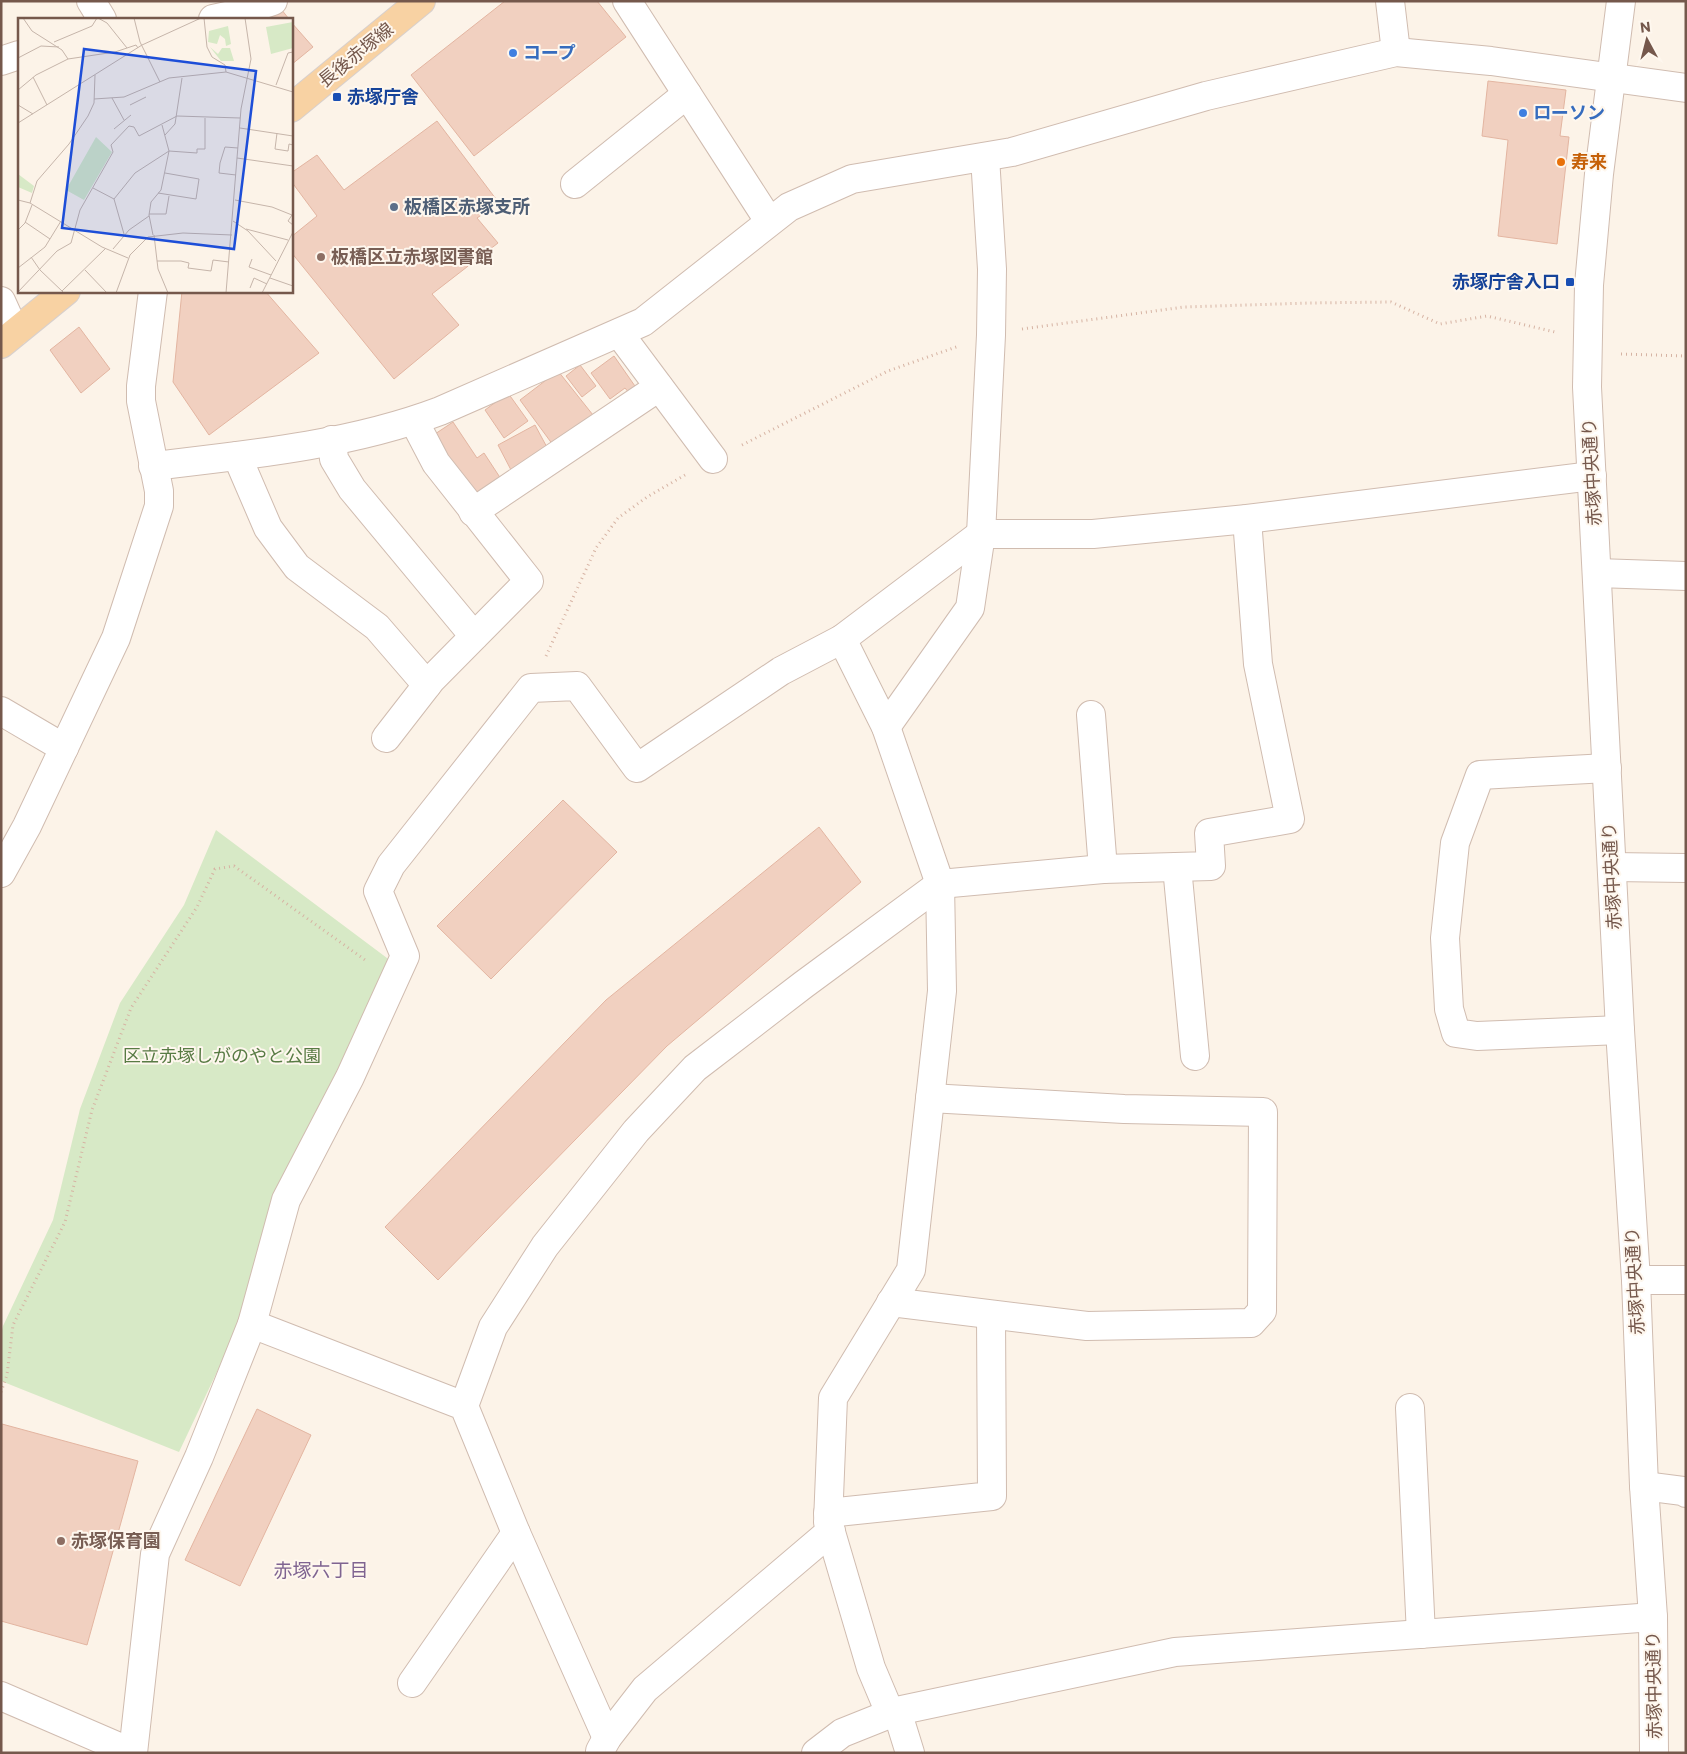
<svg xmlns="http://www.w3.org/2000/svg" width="1687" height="1754" font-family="Commissioner,'Noto Sans JP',sans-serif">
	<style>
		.green { fill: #d7e9c6 }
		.building { fill: #f1d0c0; stroke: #e3b5a1 }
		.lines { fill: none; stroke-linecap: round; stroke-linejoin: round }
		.minor-casing { stroke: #d0bcb0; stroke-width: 30 }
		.major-casing { stroke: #d8d0cd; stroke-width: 30 }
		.path { stroke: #d6b3a3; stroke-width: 3; stroke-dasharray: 1 4; stroke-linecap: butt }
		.minor { stroke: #fff; stroke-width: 28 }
		.major { stroke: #f8d2a3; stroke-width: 28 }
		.shop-dot { fill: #3f7fe0; stroke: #fef7ee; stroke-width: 2 }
		.transit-dot { fill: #1a4fb4; stroke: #fef7ee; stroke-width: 2 }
		.food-dot { fill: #e8710a; stroke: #fef7ee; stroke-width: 2 }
		.service-dot { fill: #5c6f8a; stroke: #fef7ee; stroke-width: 2 }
		.education-dot { fill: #8d6e63; stroke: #fef7ee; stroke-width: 2 }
		.labels { text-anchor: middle; stroke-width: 4; stroke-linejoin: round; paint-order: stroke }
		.shop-label { font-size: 18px; font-weight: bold; fill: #366cbe; stroke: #fef7ee; text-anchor: start }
		.street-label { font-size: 18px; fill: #75584c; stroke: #fef7ee }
		.transit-label { font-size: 18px; font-weight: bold; fill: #164399; stroke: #fef7ee; text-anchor: start }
		.food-label { font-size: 18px; font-weight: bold; fill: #c56008; stroke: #fef7ee; text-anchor: start }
		.service-label { font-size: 18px; font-weight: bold; fill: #4e5e75; stroke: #fef7ee; text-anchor: start }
		.education-label { font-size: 18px; font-weight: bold; fill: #785e54; stroke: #fef7ee; text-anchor: start }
		.park-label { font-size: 18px; fill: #587b44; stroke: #fef7ee }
		.neighbourhood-label { font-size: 19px; fill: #7f6491; stroke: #fef7ee }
		.inset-road { fill: none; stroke: #c6b5aa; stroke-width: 1 }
		.view { fill: #1d4ed8; fill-opacity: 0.15; stroke: #1d4ed8; stroke-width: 2.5 }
		.inset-edge { fill: none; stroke: #75584c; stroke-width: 2.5 }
	</style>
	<rect width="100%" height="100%" fill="#fcf3e8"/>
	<polygon class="green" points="216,830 391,961 242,1319 179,1452 1,1381 1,1334 3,1326 53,1220 80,1109 120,1003 184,905"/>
	<g class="building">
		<polygon points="505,1 597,1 626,37 474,156 411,75"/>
		<polygon points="281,9 289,19 269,19"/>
		<polygon points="291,22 313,47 291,65"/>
		<polygon points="1488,81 1566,90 1560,136 1569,137 1557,244 1498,236 1508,140 1482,136"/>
		<polygon points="437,121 499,203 477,218 498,243 432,294 459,325 394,379 291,252 291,237 317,216 291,181 291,173 317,155 344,190"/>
		<polygon points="182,291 265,291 319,353 209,435 173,382"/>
		<polygon points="79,327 110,369 81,393 50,350"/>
		<polygon points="614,356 637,389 630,394 625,388 610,399 591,373"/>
		<polygon points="580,365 596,386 582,397 566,376"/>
		<polygon points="558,371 593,415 553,445 520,400"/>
		<polygon points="508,393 528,421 504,438 485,410"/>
		<polygon points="453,422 477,458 484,453 501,479 470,499 429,438"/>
		<polygon points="535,425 549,451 511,470 498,445"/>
		<polygon points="563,800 617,852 491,979 437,926"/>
		<polygon points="819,827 861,882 667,1046 438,1280 385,1227 606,1000"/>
		<polygon points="257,1409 311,1435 240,1586 185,1560"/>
		<polygon points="2,1424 138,1461 87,1645 1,1621"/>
	</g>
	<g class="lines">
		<g class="minor-casing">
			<g id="minor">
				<polyline points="91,1 102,19"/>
				<polyline points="627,1 769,221"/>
				<polyline points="1390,1 1396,52"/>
				<polyline points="1621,1 1599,174 1589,285 1587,387 1620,1030 1636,1280 1644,1486 1653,1617 1654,1753"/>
				<polyline points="213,19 227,16 273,1"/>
				<polyline points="1,61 19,55"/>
				<polyline points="575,184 687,94"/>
				<polyline points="1,301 15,332"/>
				<polyline points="619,333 713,459"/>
				<polyline points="332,440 334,459 352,489 474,636"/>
				<polyline points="237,456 268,528 297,567 377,627 427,685"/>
				<path d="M153,466c95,-11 197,-21 287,-55l203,-89 146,-115 63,-28 160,-27 194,-56 190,-44 95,9 195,27"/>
				<polyline points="473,512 659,387"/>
				<polyline points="1597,573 1686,576"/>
				<polyline points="842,639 886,727 940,884 942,991 911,1270 833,1398 828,1522 871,1668 890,1713"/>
				<polyline points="1,711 64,748"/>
				<polyline points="1091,715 1103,869"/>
				<polyline points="886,727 970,608 981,534 991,335 992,269 985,157"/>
				<polyline points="386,738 431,680 529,581 436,463 414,421"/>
				<polyline points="1607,768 1480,775 1455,843 1445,938 1449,1009 1456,1033 1477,1036 1620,1030"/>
				<polyline points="1177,867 1195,1056"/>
				<polyline points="1612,867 1686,868"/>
				<polyline points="1,873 27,826 116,638 159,506 159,491 141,401 141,386 153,291"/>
				<polyline points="1636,1280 1686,1280"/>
				<polyline points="891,1302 1087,1326 1251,1323 1262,1311 1263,1112 1124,1109 930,1098"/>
				<polyline points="252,1324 464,1406 516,1533 607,1738"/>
				<polyline points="464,1406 493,1327 545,1246 636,1131 695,1068 803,985 940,884 1103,869 1211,866 1209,833 1290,819 1258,664 1247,519"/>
				<polyline points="1410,1408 1421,1634"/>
				<polyline points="1644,1486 1683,1491 1686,1493"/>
				<polyline points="828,1513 992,1496 991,1315"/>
				<polyline points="412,1683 516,1533"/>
				<polyline points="1,1696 133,1753"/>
				<polyline points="897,1711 910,1753"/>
				<polyline points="600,1751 607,1738 645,1689 831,1531"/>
				<polyline points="133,1753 155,1554 199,1457 252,1324 286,1200 350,1077 405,956 378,891 391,865 531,688 577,686 637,768 781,671 842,639 981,534 1093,534 1247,519 1592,476"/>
				<polyline points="816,1753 842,1733 897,1711 1175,1652 1653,1617"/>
			</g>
		</g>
		<g class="major-casing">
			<g id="major">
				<polyline points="291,108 421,1"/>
				<polyline points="1,344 66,291"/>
			</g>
		</g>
		<g class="path">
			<polyline points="1022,329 1184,307 1310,303 1391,302 1440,324 1487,316 1555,332"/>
			<polyline points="1621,354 1686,356"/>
			<polyline points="742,445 888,371 959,346"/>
			<polyline points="546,656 596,548 618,518 647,497 685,475"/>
			<polyline points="1,1392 7,1375 13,1325 65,1222 92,1110 131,1008 197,907 215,869 234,866 368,962"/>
		</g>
		<use href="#minor" class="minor"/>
		<use href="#major" class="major"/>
	</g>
	<g class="shop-dot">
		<circle cx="513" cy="53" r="5"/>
		<circle cx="1523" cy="113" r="5"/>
	</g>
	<g class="transit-dot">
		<rect x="332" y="92" width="10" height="10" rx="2.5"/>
		<rect x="1565" y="277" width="10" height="10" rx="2.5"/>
	</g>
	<circle class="food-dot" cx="1561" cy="162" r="5"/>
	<circle class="service-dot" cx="394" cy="207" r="5"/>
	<g class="education-dot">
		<circle cx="321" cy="257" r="5"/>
		<circle cx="61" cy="1541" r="5"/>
	</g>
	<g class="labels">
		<g class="shop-label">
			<text x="523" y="59">コープ</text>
			<text x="1533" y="119">ローソン</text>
		</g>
		<g class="street-label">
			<text transform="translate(356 55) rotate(-39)" y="6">長後赤塚線</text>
			<text transform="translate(1592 472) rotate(-93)" y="6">赤塚中央通り</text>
			<text transform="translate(1612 876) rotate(-93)" y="6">赤塚中央通り</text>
			<text transform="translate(1635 1281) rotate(-93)" y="6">赤塚中央通り</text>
			<text transform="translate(1654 1685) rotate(-91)" y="6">赤塚中央通り</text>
		</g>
		<g class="transit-label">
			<text x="347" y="103">赤塚庁舎</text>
			<text x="1560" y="288" text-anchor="end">赤塚庁舎入口</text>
		</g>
		<g class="food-label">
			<text x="1571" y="168">寿来</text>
		</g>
		<g class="service-label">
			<text x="404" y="213">板橋区赤塚支所</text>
		</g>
		<g class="education-label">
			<text x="331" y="263">板橋区立赤塚図書館</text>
			<text x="71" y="1547">赤塚保育園</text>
		</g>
		<g class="park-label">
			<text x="222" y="1062">区立赤塚しがのやと公園</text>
		</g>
		<g class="neighbourhood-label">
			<text x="321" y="1577">赤塚六丁目</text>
		</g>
	</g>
	<g transform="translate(18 18)">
		<rect width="275" height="275" fill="#fcf3e8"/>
		<path d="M275,4v26l-22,6 -5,-27zM210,8l3,18 -5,2 -1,-7 -5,-4 -3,9 -9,-2 1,-11zM192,29l8,7 4,-6h8l4,13h-13zM78,119l16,15 -28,48 -18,-10zM0,156l16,12 -2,7 -14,-6z" fill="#d7e9c6"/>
		<path class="inset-road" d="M5,0l9,13 30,19 6,9M80,0l9,5 20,25M116,0l6,24 20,40M186,0l3,29 5,10 13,8 1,7M36,24l38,-16 5,-8M0,40l23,-12 18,1M15,59l14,28M258,67l12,-32 5,-1M0,72l18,-15 32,-16 47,-7 21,-7 2,3M94,80l12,22M76,81l30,-2 45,-19 57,-6 67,20M0,87l15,9M112,87l16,-8M0,105l124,-78 59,-27M222,110l53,8M96,111l17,-14M259,115l-2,16 13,2 1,-7 4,1M147,117l10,-11 7,-46M219,140l56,8M218,157l-17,-2 1,-10 5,-16 13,1M75,170l21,11 10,35M140,175l38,6 3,-20 -34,-6M96,181l21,-26 34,-22 28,2v-4h8v-31M0,182l12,3 72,44 26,11M217,182l37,7 20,8 -4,6 5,4M12,185l7,-22 32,-37 19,-28 6,-13 1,-28M131,196h17l3,-18M215,203l15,10 28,30M7,204l25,17M228,211l42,11M0,212l7,-7 7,-18M135,217l-4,-20 2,-13 10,-12 8,-39 -7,-26M136,217l4,34 10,24M95,231l16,-19 20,-14M13,239l9,13 23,22M234,241l-3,8 22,8M139,243h24l8,2 -1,5 23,3 2,-11 16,2M0,250l27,-21 16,-26M67,252l22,23M252,260l23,8M232,270l4,-10 13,6M44,273l44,-43M0,274l39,-41 14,-8 9,-33 33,-58 -2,-7 18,-19 5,1 5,9 38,-20 63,2M98,275l14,-38 18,-18 35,-4 49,2M208,275l15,-184 10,-50 -6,-41M244,275l31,-61"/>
		<path class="view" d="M66,31l172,22 -22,178 -172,-21z"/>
		<rect width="275" height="275" class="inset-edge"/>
	</g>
	<rect width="1687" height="1754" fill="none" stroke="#75584c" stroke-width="5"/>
	<g transform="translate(1647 40) rotate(353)" stroke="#fef7ee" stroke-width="4" paint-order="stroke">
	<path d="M0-4L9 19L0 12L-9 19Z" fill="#75584c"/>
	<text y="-8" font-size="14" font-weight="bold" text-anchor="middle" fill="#75584c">N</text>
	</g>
</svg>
